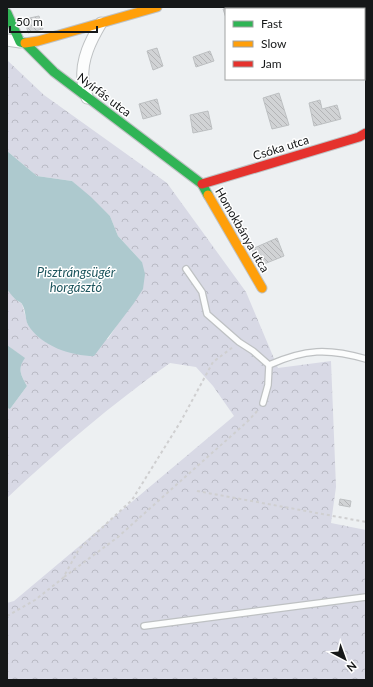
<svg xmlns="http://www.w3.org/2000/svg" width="373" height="687" font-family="Lato,sans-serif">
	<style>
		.forest { fill: url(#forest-crowns) }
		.water { fill: #adc9ce }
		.building { fill: url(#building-back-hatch); stroke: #bdc0c2 }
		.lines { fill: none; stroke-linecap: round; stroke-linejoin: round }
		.lane-casing { stroke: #bec1c3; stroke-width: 8 }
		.street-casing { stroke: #bec1c3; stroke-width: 13 }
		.fast-casing { stroke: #bec1c3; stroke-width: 11 }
		.slow-casing { stroke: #bec1c3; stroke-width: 11 }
		.jam-casing { stroke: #bec1c3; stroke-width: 11 }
		.path { stroke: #cfcfd0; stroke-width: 2; stroke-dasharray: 3 3; stroke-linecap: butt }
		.lane { stroke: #fcfdfd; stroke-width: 5.5 }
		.street { stroke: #fcfdfd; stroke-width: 11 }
		.fast { stroke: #30b455; stroke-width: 9 }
		.slow { stroke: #ff9f0a; stroke-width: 9 }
		.jam { stroke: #e5322d; stroke-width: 9 }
		.labels { text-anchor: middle; stroke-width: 3; stroke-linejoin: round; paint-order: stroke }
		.street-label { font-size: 12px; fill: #161819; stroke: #fff }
		.water-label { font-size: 13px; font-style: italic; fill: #1d555d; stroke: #fff }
	</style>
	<defs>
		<pattern id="forest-crowns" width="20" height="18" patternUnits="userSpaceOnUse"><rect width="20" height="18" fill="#d8d9e5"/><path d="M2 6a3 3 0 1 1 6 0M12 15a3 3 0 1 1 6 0" fill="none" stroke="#b9bac4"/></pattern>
		<pattern id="building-back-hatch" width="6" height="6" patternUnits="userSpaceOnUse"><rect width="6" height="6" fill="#d1d3d5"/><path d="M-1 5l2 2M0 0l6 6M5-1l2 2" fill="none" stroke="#b3b4b6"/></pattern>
	</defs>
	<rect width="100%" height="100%" fill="#edf0f2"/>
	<path class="forest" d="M7,60l37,35 123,88 79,109 32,76 53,-7 5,126 -5,36 35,7v150h-359v-77l7,-2 220,-185 -21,-30 -17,-19 -26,-4c-58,41 -112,87 -163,135v-90l3,1 17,-23c-6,-11 -10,-17 -3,-28l-17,-13v-56l8,10 7,5 6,21 11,12 8,6 61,-4 9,-14 25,-63 -24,-26 -8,-20 -38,-35 -35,-5 -30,-25z"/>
	<g class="water">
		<path d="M7,151l30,25 35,5 19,16 19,19 8,20 24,26 3,12 -2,15 -9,14 -40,53c-23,0 -53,-10 -66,-31 -3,-6 -2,-15 -6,-21 -1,-2 -5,-3 -7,-5 -3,-3 -6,-7 -8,-10z"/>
		<path d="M7,345l18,13c-8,11 -4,17 2,28l-17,23 -3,-1z"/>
	</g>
	<g class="building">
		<polygon points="228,7 233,7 234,9 226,9 226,18 223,9"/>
		<polygon points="39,16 43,29 28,33 25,19"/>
		<polygon points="157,48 163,66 153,70 147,51"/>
		<polygon points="210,51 214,61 196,67 193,57"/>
		<polygon points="279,93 289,125 272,129 263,98"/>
		<polygon points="157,99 161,114 143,119 139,104"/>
		<polygon points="320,100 322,109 337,105 341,119 314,126 309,103"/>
		<polygon points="208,111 212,129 193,133 190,115"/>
		<polygon points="277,238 284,256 259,266 252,249"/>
		<polygon points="340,499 351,501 350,507 339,505"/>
	</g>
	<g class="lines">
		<g class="lane-casing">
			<g id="lane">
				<polyline points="186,269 202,292 207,314 239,342 253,351 269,365"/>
				<path d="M263,403l5,-18 1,-20c36,-16 59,-17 97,-6"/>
				<polyline points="144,626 366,597"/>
			</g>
		</g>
		<g class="street-casing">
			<g id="street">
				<polyline points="7,40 20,42"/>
				<path d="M87,98c0,-6 -4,-12 -4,-18 -2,-21 8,-40 18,-57"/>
			</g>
		</g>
		<g class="fast-casing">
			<polyline id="fast" points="7,13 20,42 25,43 54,72 202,184 208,195"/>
		</g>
		<g class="slow-casing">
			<g id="slow">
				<polyline points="25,43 38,41 157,7"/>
				<polyline points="208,195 262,288"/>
			</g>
		</g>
		<g class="jam-casing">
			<polyline id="jam" points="202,184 359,137 366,133"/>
		</g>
		<g class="path">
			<polyline points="197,491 366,522"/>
			<polyline points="64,577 118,537 249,420 259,409"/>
			<polyline points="7,616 35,600 63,578 79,549 132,500 181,421 213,362 233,347"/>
		</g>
		<use href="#lane" class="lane"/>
		<use href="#street" class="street"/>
		<use href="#fast" class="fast"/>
		<use href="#slow" class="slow"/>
		<use href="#jam" class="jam"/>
	</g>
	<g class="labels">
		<g class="street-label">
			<text transform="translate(104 95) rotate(37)" y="4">Nyírfás utca</text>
			<text transform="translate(281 148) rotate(-17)" y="4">Csóka utca</text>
			<text transform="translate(242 230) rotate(60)" y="4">Homokbánya utca</text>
		</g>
		<g class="water-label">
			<text x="76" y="277">Pisztrángsügér<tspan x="76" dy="15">horgásztó</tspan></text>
		</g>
	</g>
	<rect width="373" height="687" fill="none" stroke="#161819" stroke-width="16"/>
	<rect x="225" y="8" width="140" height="72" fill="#ffffff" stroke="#a2a3a3"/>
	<rect x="233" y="21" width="20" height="6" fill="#30b455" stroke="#a2a3a3"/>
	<text x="261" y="28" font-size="12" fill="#161819">Fast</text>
	<rect x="233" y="41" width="20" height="6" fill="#ff9f0a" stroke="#a2a3a3"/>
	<text x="261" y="48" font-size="12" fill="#161819">Slow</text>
	<rect x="233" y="61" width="20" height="6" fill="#e5322d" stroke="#a2a3a3"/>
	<text x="261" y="68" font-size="12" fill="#161819">Jam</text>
	<g transform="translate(345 659) rotate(139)" stroke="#ffffff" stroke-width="3" paint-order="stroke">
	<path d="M0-3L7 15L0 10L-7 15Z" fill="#161819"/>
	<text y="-6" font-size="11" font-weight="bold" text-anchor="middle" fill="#161819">N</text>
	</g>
	<path d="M10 26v6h87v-6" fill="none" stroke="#161819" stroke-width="2"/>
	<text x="16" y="26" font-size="12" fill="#161819" stroke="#ffffff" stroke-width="3" paint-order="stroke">50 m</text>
</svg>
